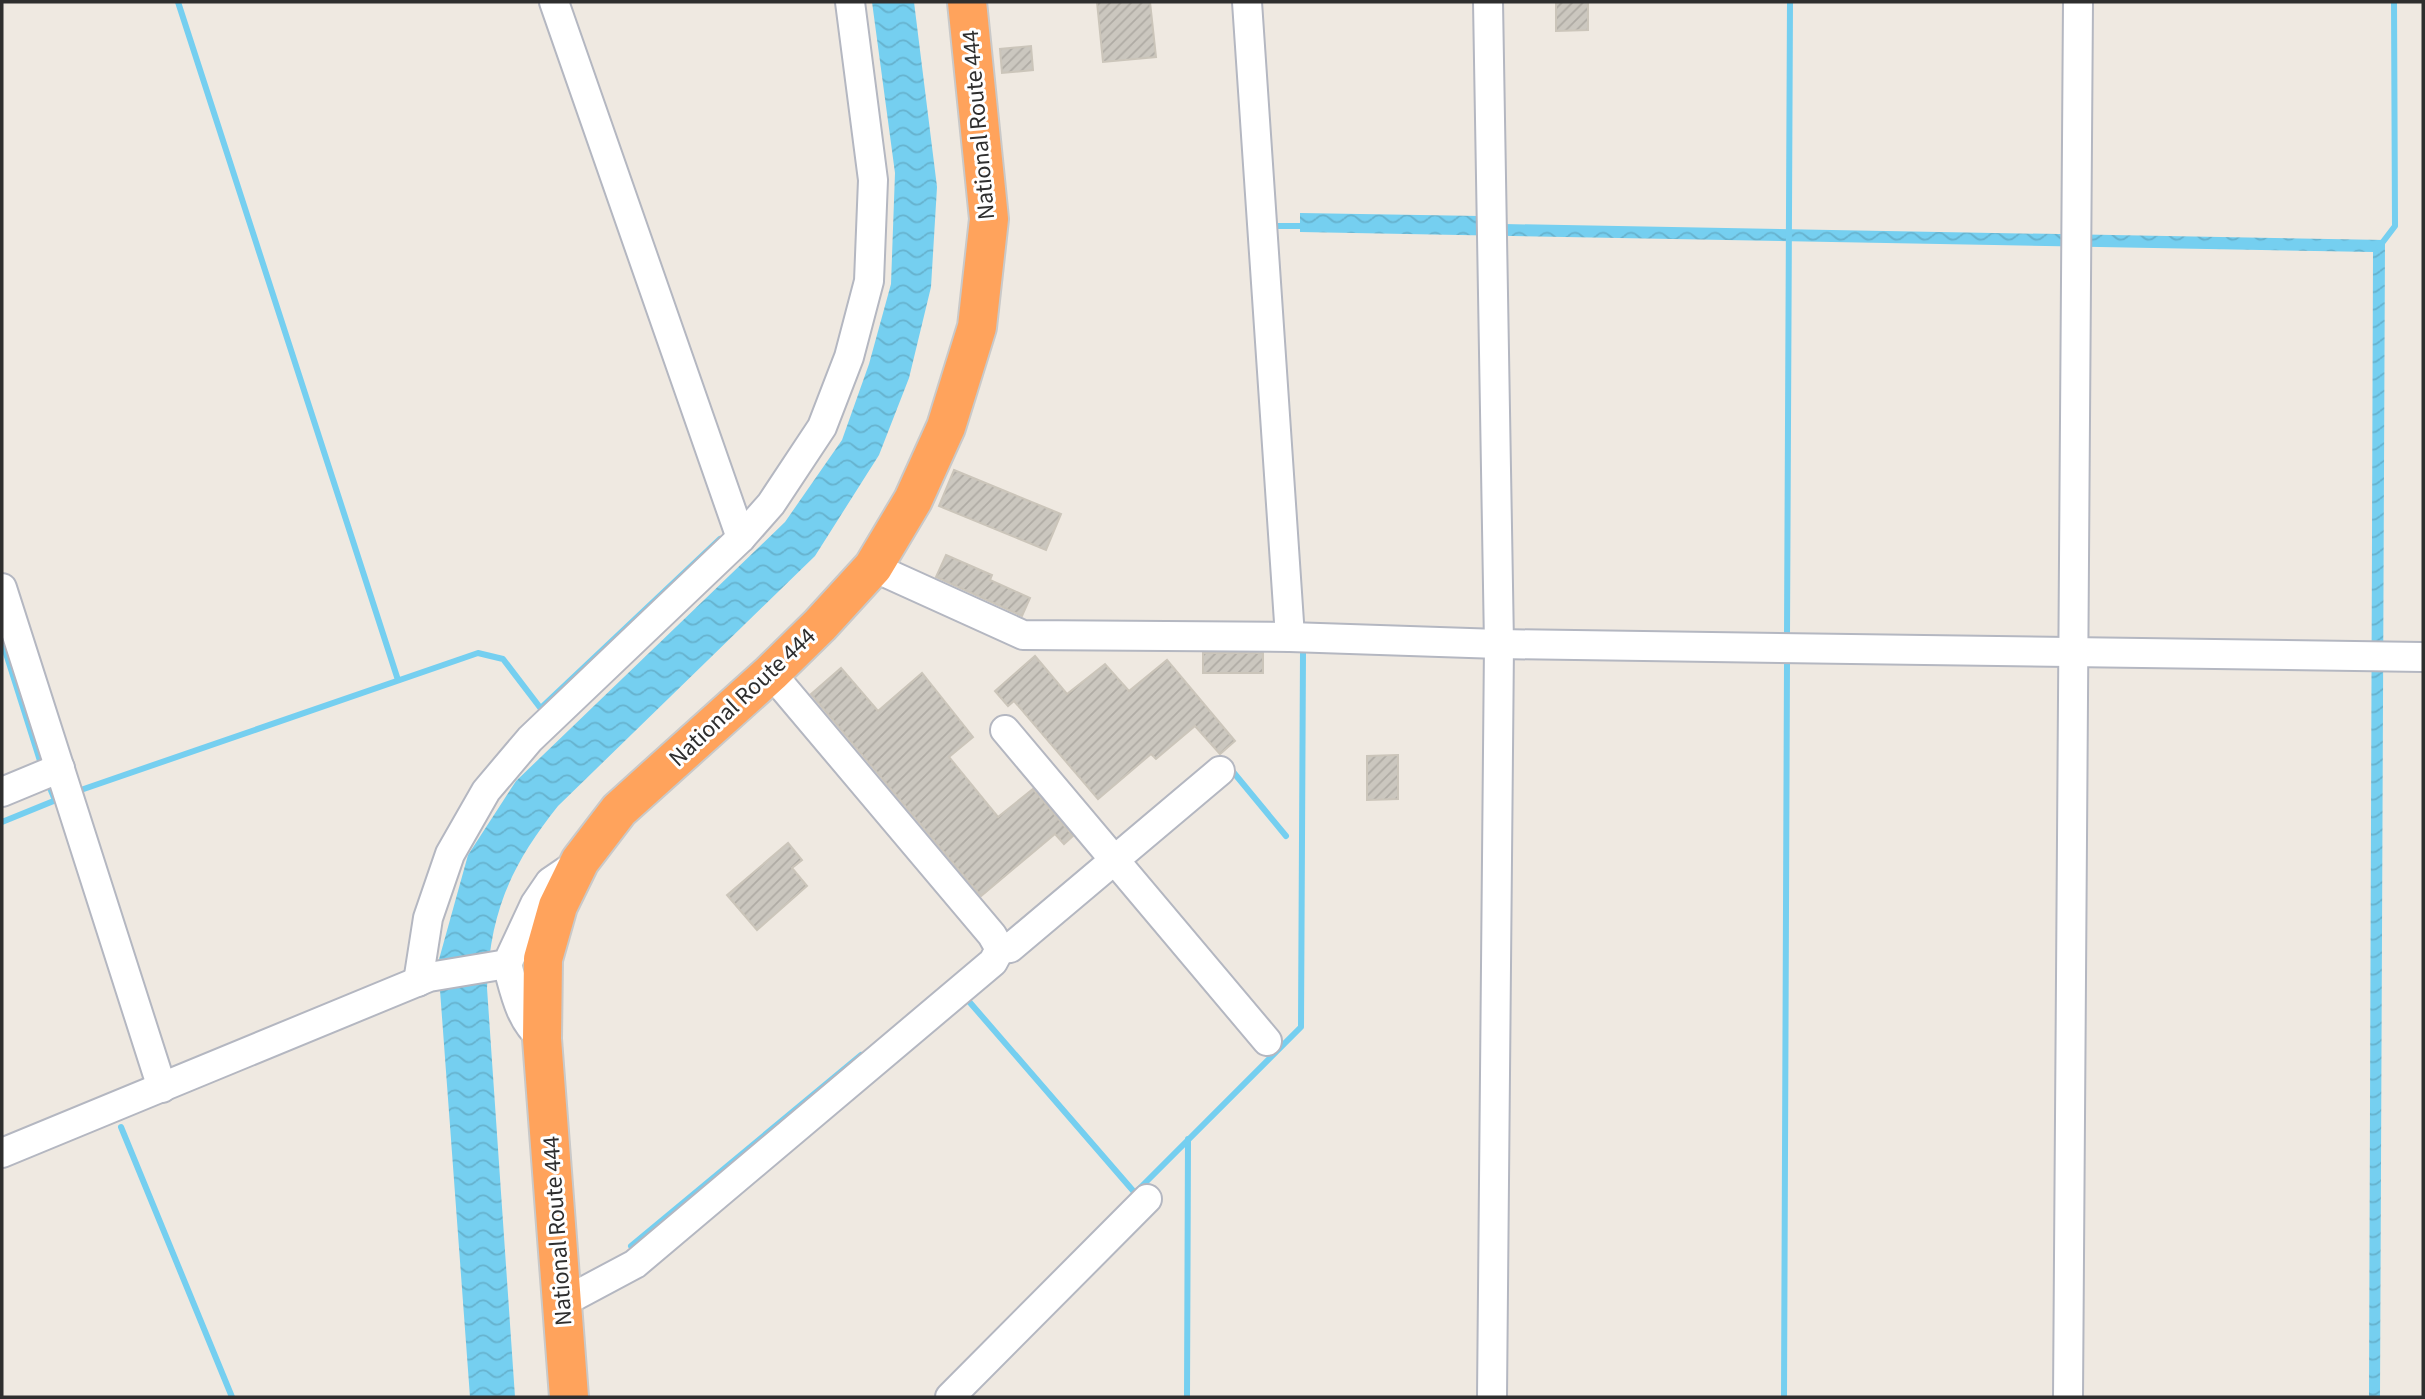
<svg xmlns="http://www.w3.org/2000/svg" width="2425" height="1399" font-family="'Source Sans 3',sans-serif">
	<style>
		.water { fill: url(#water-waves) }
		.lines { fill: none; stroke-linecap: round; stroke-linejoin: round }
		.stream { stroke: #75cff0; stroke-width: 6 }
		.building { fill: url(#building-hatch); stroke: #cbc5ba; stroke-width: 2 }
		.minor-casing { stroke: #b4b7c1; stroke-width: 32 }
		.highway-casing { stroke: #c9c9c9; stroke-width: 42 }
		.minor { stroke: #fff; stroke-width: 28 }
		.highway { stroke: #ffa35c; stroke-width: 38 }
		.labels { text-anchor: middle; stroke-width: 6; stroke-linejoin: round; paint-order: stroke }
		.street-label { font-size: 24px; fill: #2e2e2e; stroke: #fff }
	</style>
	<defs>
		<pattern id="water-waves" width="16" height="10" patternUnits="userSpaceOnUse" patternTransform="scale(1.75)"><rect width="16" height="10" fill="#75cff0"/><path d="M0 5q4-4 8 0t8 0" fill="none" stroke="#66b2ce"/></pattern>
		<pattern id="building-hatch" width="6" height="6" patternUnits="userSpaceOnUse" patternTransform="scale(1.75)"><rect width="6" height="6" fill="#cbc7bf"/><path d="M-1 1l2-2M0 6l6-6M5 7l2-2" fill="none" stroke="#afaba4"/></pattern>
	</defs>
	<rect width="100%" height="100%" fill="#efe9e1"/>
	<g class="water">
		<path d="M872,2h42l23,185 -6,100 -22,91 -30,77 -64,101 -257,250c-47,59 -68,106 -71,182l28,409h-45l-32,-434 30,-108 48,-74 269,-259 57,-82 27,-76 22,-80 4,-111z"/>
		<polygon points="1300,213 1480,216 1504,224 2385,240 2380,1397 2369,1397 2373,252 1300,232"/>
	</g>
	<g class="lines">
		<g class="stream">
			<polyline points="178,2 398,680"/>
			<polyline points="1276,226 1305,226"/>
			<polyline points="2379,247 2395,226 2394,2"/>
			<polyline points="1787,633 1790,2"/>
			<polyline points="2,641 42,767"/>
			<polyline points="541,708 720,539"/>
			<polyline points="1234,773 1286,836"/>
			<polyline points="50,788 55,800"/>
			<polyline points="75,792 478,653 503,659 545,714"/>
			<polyline points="2,822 61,798"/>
			<polyline points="966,998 1135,1193"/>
			<polyline points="121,1127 232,1397"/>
			<polyline points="1138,1190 1301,1027 1303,652"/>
			<polyline points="631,1246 861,1055"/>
			<polyline points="1187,1397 1188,1139"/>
			<polyline points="1784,1397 1787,663"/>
		</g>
	</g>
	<g class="building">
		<polygon points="1097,2 1150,2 1156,57 1103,62"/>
		<polygon points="1556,2 1588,2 1588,30 1556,31"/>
		<polygon points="1031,46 1033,70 1002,73 1000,49"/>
		<polygon points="954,470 1061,514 1046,550 939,506"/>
		<polygon points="946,555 992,575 990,580 1030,598 1022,616 936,577"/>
		<rect x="1203" y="653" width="60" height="20"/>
		<polygon points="1035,656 1067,694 1105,664 1129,691 1167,660 1235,741 1220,754 1195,726 1156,759 1151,754 1098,799 1014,701 1008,706 995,691"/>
		<polygon points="841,668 878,711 922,673 973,737 949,757 998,817 1033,789 1073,836 1064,844 1055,834 981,896 811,694"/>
		<polygon points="1398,755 1398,799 1367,800 1367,756"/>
		<polygon points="788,843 802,860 792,868 807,886 757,930 727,895"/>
	</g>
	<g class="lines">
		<g class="minor-casing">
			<g id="minor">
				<polyline points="554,2 741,538"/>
				<polyline points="1247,2 1290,637"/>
				<polyline points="1488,2 1499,644 1492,1397"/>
				<polyline points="873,567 1023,635 1290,637 1499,644 2423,657"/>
				<polyline points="2,588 162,1088"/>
				<polyline points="1005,730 1267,1041"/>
				<polyline points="2,792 60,768"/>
				<polyline points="1000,949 1010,948 1220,771"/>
				<path d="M507,964c8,28 12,55 35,75"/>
				<polyline points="418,982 428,918 450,854 486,791 530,739 741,538 771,504 822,427 849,357 869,281 873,180 850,2"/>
				<polyline points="2,1153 429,977 507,964 535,904 550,882 572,867"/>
				<polyline points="562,1303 635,1264 993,962 1000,949 992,935 771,673"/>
				<polyline points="950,1397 1147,1199"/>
				<polyline points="2068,1397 2078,2"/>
			</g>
		</g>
		<g class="highway-casing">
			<polyline id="highway" points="569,1397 542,1039 543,959 558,906 580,861 619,810 771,673 820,625 873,567 913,500 946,427 977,327 989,219 967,2"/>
		</g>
		<use href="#minor" class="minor"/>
		<use href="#highway" class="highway"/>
	</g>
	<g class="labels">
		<g class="street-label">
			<text transform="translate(978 125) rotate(-95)" y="8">National Route 444</text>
			<text transform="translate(742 697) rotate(-43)" y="8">National Route 444</text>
			<text transform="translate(557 1231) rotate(-94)" y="8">National Route 444</text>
		</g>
	</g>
	<rect width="2425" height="1399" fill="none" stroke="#2e2e2e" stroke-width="7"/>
</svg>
